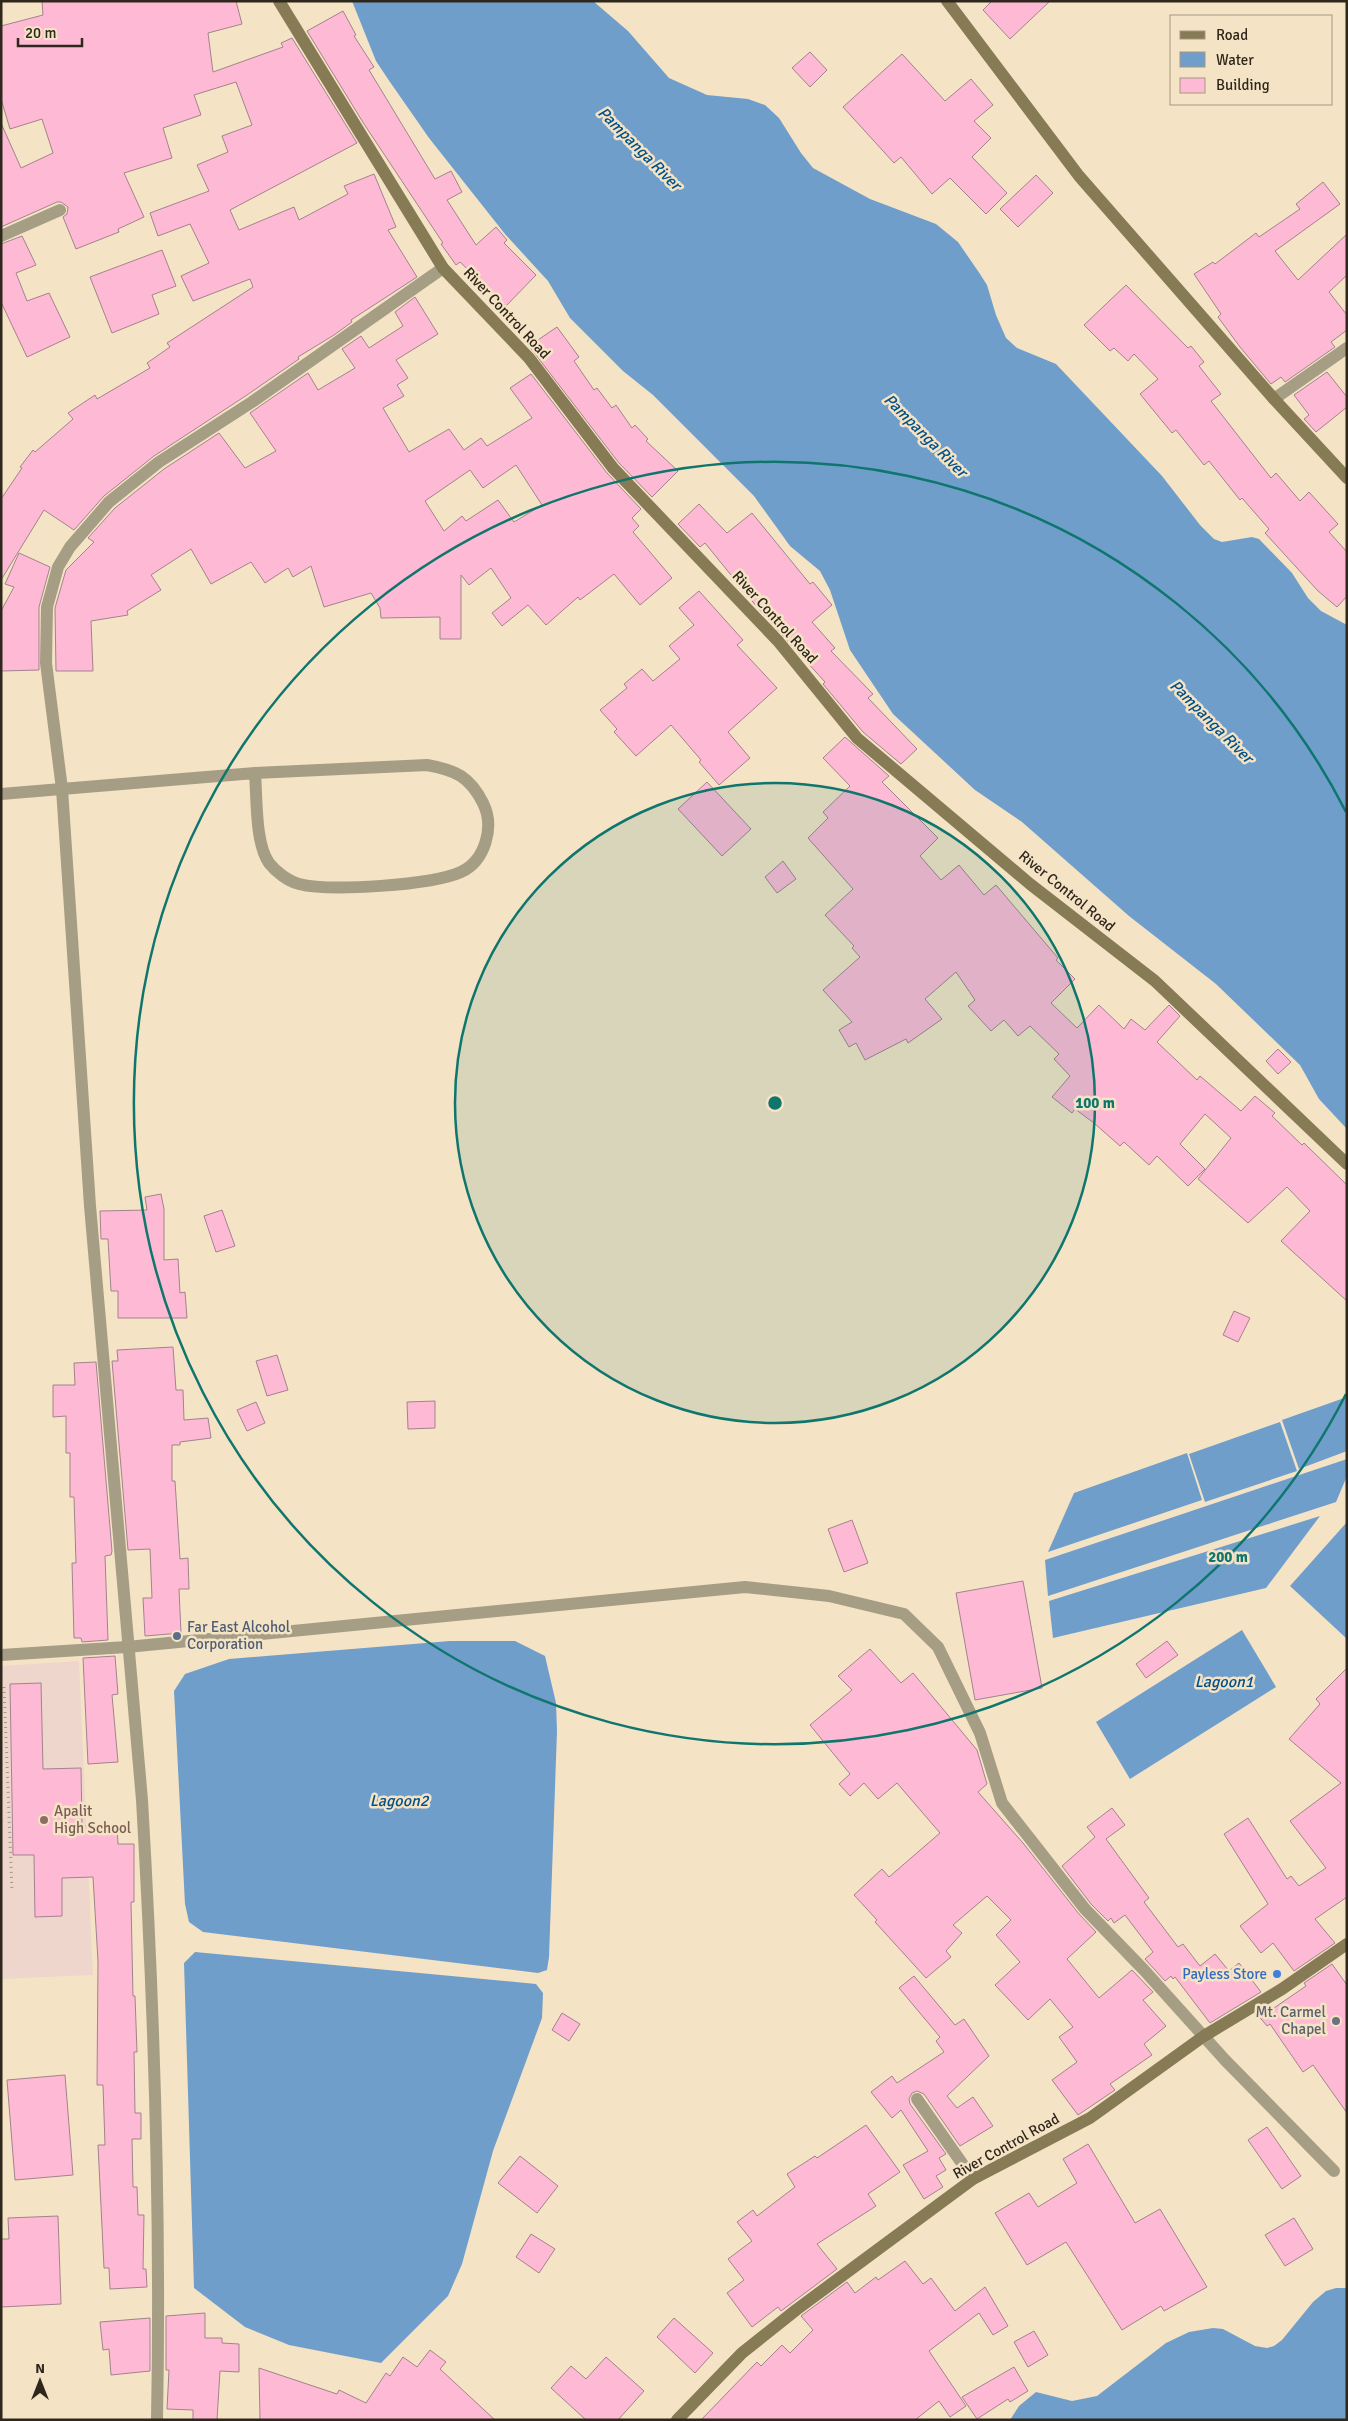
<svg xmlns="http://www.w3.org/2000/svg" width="1348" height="2421" font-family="Signika,sans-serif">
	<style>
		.education { fill: #eed6cd }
		.water { fill: #6f9ecb }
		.building { fill: #febad4; stroke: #a3828e; fill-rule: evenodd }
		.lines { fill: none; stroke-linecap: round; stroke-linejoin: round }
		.path { stroke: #a49680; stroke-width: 3; stroke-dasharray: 1 4; stroke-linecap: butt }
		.lane { stroke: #a59e84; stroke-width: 12 }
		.street { stroke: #a59e84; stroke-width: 12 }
		.secondary { stroke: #867b54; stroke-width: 12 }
		.ring { fill: none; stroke: #0f766e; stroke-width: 2.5 }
		.service-dot { fill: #5c6f8a; stroke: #f5e3c5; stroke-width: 2 }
		.education-dot { fill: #8d6e63; stroke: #f5e3c5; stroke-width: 2 }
		.shop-dot { fill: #3f7fe0; stroke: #f5e3c5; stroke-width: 2 }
		.worship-dot { fill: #6b7280; stroke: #f5e3c5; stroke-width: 2 }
		.labels { text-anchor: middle; stroke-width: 5; stroke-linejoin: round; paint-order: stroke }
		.street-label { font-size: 15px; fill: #2e271c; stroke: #f5e3c5 }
		.service-label { font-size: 15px; fill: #4e5e75; stroke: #f5e3c5; text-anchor: start }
		.education-label { font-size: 15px; fill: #785e54; stroke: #f5e3c5; text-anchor: start }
		.shop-label { font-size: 15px; fill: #366cbe; stroke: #f5e3c5; text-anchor: end }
		.worship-label { font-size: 15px; fill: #5b616d; stroke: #f5e3c5; text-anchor: end }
		.water-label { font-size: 16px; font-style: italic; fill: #015088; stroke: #f5e3c5 }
		.centre { fill: #0f766e; stroke: #f5e3c5; stroke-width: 2.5 }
		.ring-label { font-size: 15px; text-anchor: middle; font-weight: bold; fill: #0f766e; stroke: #f5e3c5; stroke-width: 5; stroke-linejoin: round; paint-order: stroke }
	</style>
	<rect width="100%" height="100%" fill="#f5e3c5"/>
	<polygon class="education" points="79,1661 93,1975 1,1979 1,1666"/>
	<g class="water">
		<polygon points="352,1 593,1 628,31 669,78 707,95 748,99 765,105 779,118 801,153 813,168 870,199 936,224 958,242 980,274 987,285 996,315 1006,338 1017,348 1056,364 1162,476 1200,525 1214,539 1222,542 1252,537 1259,539 1292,573 1308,598 1321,611 1347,625 1347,1129 1319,1099 1300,1065 1216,984 1129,916 1022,822 975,790 893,714 850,650 830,590 820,571 790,546 754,496 653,395 623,371 570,318 548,281 505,234 429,138 390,82 376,61"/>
		<polygon points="1347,1397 1347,1451 1299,1469 1282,1420"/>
		<polygon points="1280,1422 1297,1471 1205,1502 1189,1454"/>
		<polygon points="1187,1453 1202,1500 1048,1552 1074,1493"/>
		<polygon points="1347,1459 1347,1476 1336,1502 1048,1596 1045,1560"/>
		<polygon points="1320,1516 1266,1588 1053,1638 1049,1601"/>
		<polygon points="1347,1522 1347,1637 1346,1638 1290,1586"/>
		<polygon points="1242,1630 1276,1687 1130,1779 1096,1722"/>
		<polygon points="450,1641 515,1641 545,1656 556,1703 557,1731 549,1957 547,1970 538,1973 203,1932 189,1922 185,1904 174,1691 185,1674 229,1659"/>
		<polygon points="195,1952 536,1984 543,1993 542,2018 493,2151 462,2264 448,2296 381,2363 289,2345 245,2327 194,2288 184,1963"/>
		<polygon points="1336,2288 1347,2288 1347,2420 1010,2420 1019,2406 1036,2392 1072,2401 1097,2396 1166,2343 1189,2332 1213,2328 1223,2329 1255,2346 1267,2348 1274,2346 1282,2340 1313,2302 1326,2291"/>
	</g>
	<g class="building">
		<polygon points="42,1 236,1 242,24 208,33 213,72 283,47 281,43 292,38 357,143 230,210 239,230 294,207 299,220 348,194 344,186 374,174 396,227 388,230 417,277 351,320 352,322 334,335 298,357 299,359 247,395 154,456 104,496 74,530 44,510 1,580 1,499 22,468 20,467 33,450 35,452 73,419 68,413 95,395 97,399 150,368 147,363 170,347 167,343 253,287 250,279 193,301 181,276 209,263 190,224 158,236 150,213 209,191 197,165 228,152 222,136 252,125 236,82 194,95 201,115 163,128 172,158 124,173 144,217 118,229 119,232 76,249 63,217 67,214 68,207 61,202 57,202 1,227 1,123 21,168 53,153 42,119 10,129 1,99 1,26 43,15"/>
		<polygon points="992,1 1050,1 1010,39 983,10"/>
		<polygon points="343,11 356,35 354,36 374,67 369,70 435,179 451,171 462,192 447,200 476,245 496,227 507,240 504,243 536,275 506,306 460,262 456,265 441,244 443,243 364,124 307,31"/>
		<polygon points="810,52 827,70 810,87 792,68"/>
		<polygon points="902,54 945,101 971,79 993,105 974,121 991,138 972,157 1007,193 986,214 950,178 932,194 901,157 894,163 843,107"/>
		<polygon points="1036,175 1053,193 1018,227 1000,209"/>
		<polygon points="1323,182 1340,204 1275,251 1298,280 1347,234 1347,275 1329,292 1347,315 1347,330 1331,342 1335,347 1285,382 1281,377 1271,384 1240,347 1218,317 1221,314 1194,274 1213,262 1215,264 1256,233 1259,237 1300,209 1296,204"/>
		<polygon points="22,236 36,265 16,273 27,301 49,293 70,337 27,357 1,302 1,244"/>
		<polygon points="162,250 176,286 152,295 159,314 112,333 90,277"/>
		<polygon points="1126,285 1188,348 1191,346 1204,362 1199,366 1221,394 1211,401 1271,478 1276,473 1300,501 1309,492 1338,524 1329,532 1347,552 1347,596 1337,607 1318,591 1265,533 1269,529 1242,498 1240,500 1209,461 1204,465 1176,430 1172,433 1140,394 1158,379 1134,354 1128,361 1114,348 1110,351 1084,325"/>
		<path d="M415,297l23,37 -42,26 12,18 -11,7 7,11 -21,12 26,44 40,-23 15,21 17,-12 6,8 45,-28 -22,-30 21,-14 76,99 34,36 -9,9 7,8 -6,6 39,46 -32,27 -26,-31 -34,26 -2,-3 -32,28 -18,-20 -26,21 -10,-13 19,-15 -20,-30 -22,17 -8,-10v64h-21v-22l-59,1 -1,-10 -9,-15 -47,14 -13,-41 -18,11 -5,-9 -23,15 -14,-21 -40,22 -20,-35 -40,26 10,15 -34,21 1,4 -37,6 2,50h-37l-1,-63 11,-38 28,-28 -6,-4 27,-30 49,-39 55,-36 26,35 31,-17 -26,-38 58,-40 10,17 37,-22 -13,-19 19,-13 8,12 34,-22 -8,-14zM516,465l26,40 -28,17 -16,-22 -32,21 -4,-5 -18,15 -19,-30 45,-31 13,18z"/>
		<polygon points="557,327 579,357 574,361 594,390 597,388 612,408 616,405 632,428 635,425 648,439 646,441 678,471 652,497 619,463 529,346"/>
		<polygon points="1327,372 1347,397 1347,407 1316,432 1304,419 1309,415 1294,395"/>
		<polygon points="699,504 727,533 752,513 810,584 813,582 832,605 812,622 835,648 831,651 873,694 868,698 917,749 901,764 863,732 823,684 825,682 757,607 705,543 700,547 678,524"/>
		<polygon points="19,553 50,567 39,607 39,670 1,671 1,611 14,587 5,584"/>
		<polygon points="699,591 743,640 737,645 777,688 728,732 750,758 719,785 699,762 701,760 671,725 636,756 614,732 617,729 600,710 627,688 624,684 642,669 653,681 680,659 669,646 694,625 679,608"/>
		<polygon points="845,737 889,776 882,782 938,838 920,856 941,880 959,865 984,895 996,885 1058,958 1056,960 1075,979 1051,1003 1077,1028 1099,1005 1124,1029 1131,1019 1145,1030 1169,1005 1180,1016 1157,1042 1197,1080 1200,1076 1241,1111 1255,1096 1275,1113 1272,1116 1302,1145 1304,1143 1347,1185 1347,1301 1281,1241 1310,1211 1287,1187 1248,1223 1198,1179 1231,1138 1217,1125 1205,1114 1180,1144 1205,1169 1188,1186 1157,1156 1149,1165 1124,1142 1120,1146 1094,1123 1075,1109 1072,1113 1052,1097 1070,1076 1054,1059 1059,1054 1030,1026 1018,1036 1004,1020 991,1031 968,1006 975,1000 956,972 925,999 942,1019 908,1043 906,1039 865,1060 856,1043 849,1047 839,1030 852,1022 823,990 860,957 852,948 854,946 825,915 853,889 808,838 828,818 823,812 850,786 823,758"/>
		<polygon points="707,782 751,829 722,856 678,809"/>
		<polygon points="783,861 796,879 777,893 765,877"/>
		<polygon points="1278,1049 1291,1062 1278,1074 1266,1061"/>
		<polygon points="161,1194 164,1209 164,1260 178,1259 180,1293 185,1292 187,1318 118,1318 118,1291 111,1291 108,1239 101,1239 100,1211 147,1210 145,1197"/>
		<polygon points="222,1210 235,1246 216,1252 204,1216"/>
		<polygon points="1234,1311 1250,1318 1238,1342 1223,1335"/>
		<polygon points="173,1347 176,1390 183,1390 184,1420 208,1418 211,1438 180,1442 180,1445 172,1445 172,1481 175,1481 180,1559 188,1558 189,1589 179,1589 181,1633 145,1636 143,1598 152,1598 150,1549 128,1550 112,1361 118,1361 117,1350"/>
		<polygon points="277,1355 288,1390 267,1396 256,1361"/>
		<polygon points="96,1362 112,1551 111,1555 105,1556 108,1640 82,1642 81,1638 74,1638 72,1563 76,1563 74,1497 70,1497 70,1453 66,1453 66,1416 53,1417 53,1385 75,1385 74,1363"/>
		<polygon points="435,1401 435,1428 408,1429 407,1402"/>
		<polygon points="256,1402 265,1423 247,1431 237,1410"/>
		<polygon points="852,1520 868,1563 844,1572 828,1529"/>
		<polygon points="1023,1581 1042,1688 975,1700 956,1593"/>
		<polygon points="1167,1641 1178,1655 1146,1678 1136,1664"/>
		<polygon points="870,1649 901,1683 913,1673 977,1750 987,1784 978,1792 1023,1843 1079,1914 1096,1932 1067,1959 1099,1998 1132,1970 1153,1992 1143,2000 1166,2026 1144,2044 1152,2055 1110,2084 1115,2090 1078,2115 1052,2080 1077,2062 1059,2037 1073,2027 1050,1999 1028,2020 995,1985 1020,1962 996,1935 1011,1920 987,1896 953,1925 962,1933 946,1951 951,1957 926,1978 875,1922 877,1920 854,1895 882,1869 889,1877 940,1833 897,1783 878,1799 864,1783 850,1796 839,1784 850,1774 810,1725 852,1690 838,1676"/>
		<polygon points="115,1656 118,1694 112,1695 118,1762 88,1764 83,1658"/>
		<polygon points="1347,1668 1347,1897 1315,1919 1335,1943 1294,1971 1273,1943 1261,1953 1240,1926 1268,1904 1224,1834 1248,1818 1287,1879 1291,1876 1299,1886 1326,1868 1290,1821 1341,1783 1289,1739 1320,1704 1316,1699"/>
		<polygon points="41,1683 43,1769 81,1768 82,1826 117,1825 118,1844 134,1844 134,1902 131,1902 133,1996 135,1996 137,2052 134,2052 135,2113 141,2113 141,2139 132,2139 133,2187 137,2187 138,2215 144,2215 143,2269 146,2269 147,2287 110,2289 109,2268 104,2268 98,2145 105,2145 103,2085 97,2085 98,1961 93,1877 62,1878 62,1916 35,1917 34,1855 13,1855 10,1684"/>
		<polygon points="1112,1808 1125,1825 1106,1839 1149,1898 1144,1902 1178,1947 1183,1944 1200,1966 1215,1954 1229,1971 1239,1963 1261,1992 1210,2023 1175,1977 1173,1979 1171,1976 1165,1981 1145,1959 1153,1952 1125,1915 1114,1923 1111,1918 1108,1921 1091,1904 1062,1866 1095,1837 1087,1827"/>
		<polygon points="1332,1964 1347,1985 1347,2113 1313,2065 1303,2072 1270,2024 1267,2026 1257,2014 1271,2005 1274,2008 1306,1986 1304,1983"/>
		<polygon points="914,1976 955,2025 964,2019 989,2056 947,2096 957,2108 973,2097 993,2126 960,2146 924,2094 917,2091 912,2093 909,2099 910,2104 946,2154 939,2158 946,2170 936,2176 943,2187 924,2199 903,2165 928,2151 901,2110 892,2118 871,2092 892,2076 897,2083 944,2052 936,2041 940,2037 899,1988"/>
		<polygon points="562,2013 580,2024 569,2041 552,2030"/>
		<polygon points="65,2075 73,2175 15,2180 7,2080"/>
		<polygon points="866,2125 900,2172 868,2194 876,2206 817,2244 837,2269 781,2311 778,2307 752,2327 727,2293 744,2280 728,2259 752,2241 737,2222 753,2210 757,2216 795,2187 787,2174 815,2156 817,2158"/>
		<polygon points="1267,2127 1301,2176 1282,2189 1248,2140"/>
		<polygon points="1088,2144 1134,2221 1135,2223 1160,2209 1207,2287 1164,2311 1161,2306 1122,2330 1066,2242 1027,2265 995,2213 1029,2193 1038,2207 1077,2183 1063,2159"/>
		<polygon points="520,2156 558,2186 537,2213 498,2183"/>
		<polygon points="58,2216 61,2304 1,2307 1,2239 9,2239 8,2218"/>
		<polygon points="1294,2218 1313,2249 1285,2266 1265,2235"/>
		<polygon points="531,2234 555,2249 539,2273 516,2257"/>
		<polygon points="905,2261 923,2284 931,2278 955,2311 985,2287 1008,2326 993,2335 979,2313 929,2351 966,2406 950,2417 939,2401 915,2420 701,2420 757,2362 761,2366 782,2345 790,2353 813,2330 801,2316 847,2282 855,2293 876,2277 878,2280"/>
		<polygon points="205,2313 205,2338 222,2338 222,2343 239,2344 239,2372 220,2371 217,2420 193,2420 193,2410 167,2409 169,2370 166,2370 166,2316"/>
		<polygon points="150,2318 150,2371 111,2375 109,2349 103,2350 100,2322"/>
		<polygon points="674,2318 713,2353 695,2373 657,2337"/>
		<polygon points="1034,2331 1048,2355 1028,2367 1014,2342"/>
		<polygon points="430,2350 446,2362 440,2369 495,2420 260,2420 259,2368 337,2394 339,2390 366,2403 386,2373 390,2376 403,2357 417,2367"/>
		<polygon points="606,2357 644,2391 618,2420 586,2420 551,2388 571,2366 586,2379"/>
		<polygon points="1014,2367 1028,2391 1010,2402 1008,2399 977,2419 962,2397"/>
	</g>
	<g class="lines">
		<polyline class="path" points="4,1687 12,1891"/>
		<g class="lane">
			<polyline points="1,236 60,210"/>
			<polyline points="127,1647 745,1587 829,1596 904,1614 938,1647 980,1733 1002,1803 1085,1909 1144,1970 1225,2060 1334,2171"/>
		</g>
		<g class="street">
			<polyline points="1274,399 1347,348"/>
			<path d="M1,794l254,-21 172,-8c29,5 43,12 56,38 12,24 2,58 -22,69 -29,13 -131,20 -162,12 -11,-3 -23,-12 -30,-21 -14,-20 -12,-65 -14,-90"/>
			<polyline points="1,1655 127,1647"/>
			<polyline points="917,2099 973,2179"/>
			<path d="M157,2420c4,-207 -3,-414 -15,-620l-52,-594 -28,-417 -16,-126 1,-56 11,-40 12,-20 39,-45 50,-40 93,-60 191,-134"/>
		</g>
		<g class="secondary">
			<polyline points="279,1 443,268 529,358 613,468 778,641 857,738 1030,884 1155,981 1347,1164"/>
			<polyline points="947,1 1079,176 1274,399 1347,478"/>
			<polyline points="677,2420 742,2353 796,2310 973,2179 1090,2118 1204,2036 1282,1989 1347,1944"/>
		</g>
	</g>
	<circle cx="775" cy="1103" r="320" fill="#0f766e" fill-opacity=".12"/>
	<g class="ring">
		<circle cx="775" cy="1103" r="320"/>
		<path d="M1346 1394A641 641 0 1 1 1346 812"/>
	</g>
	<circle class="service-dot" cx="177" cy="1636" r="5"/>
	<circle class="education-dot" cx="44" cy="1820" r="5"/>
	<circle class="shop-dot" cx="1277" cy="1974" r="5"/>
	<circle class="worship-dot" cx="1336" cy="2021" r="5"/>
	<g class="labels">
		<g class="street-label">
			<text transform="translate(507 313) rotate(47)" y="5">River Control Road</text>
			<text transform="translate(775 617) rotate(48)" y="5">River Control Road</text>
			<text transform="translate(1067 891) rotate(39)" y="5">River Control Road</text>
			<text transform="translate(1006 2146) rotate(-29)" y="5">River Control Road</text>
		</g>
		<g class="service-label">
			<text x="187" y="1632">Far East Alcohol<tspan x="187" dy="17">Corporation</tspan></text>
		</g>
		<g class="education-label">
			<text x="54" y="1816">Apalit<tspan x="54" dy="17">High School</tspan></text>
		</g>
		<g class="shop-label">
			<text x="1267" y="1979">Payless Store</text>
		</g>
		<g class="worship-label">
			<text x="1326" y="2017">Mt. Carmel<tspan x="1326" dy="17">Chapel</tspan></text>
		</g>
		<g class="water-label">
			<text transform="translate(640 148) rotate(45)" y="6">Pampanga River</text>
			<text transform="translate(926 435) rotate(45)" y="6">Pampanga River</text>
			<text transform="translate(1212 721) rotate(45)" y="6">Pampanga River</text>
			<text x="1224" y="1687">Lagoon1</text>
			<text x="399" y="1806">Lagoon2</text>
		</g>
	</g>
	<circle cx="775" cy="1103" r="8" class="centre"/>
	<g class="ring-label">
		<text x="1095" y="1108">100 m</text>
		<text x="1228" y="1562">200 m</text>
	</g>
	<rect width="1348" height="2421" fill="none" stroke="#2e271c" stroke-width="5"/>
	<rect x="1170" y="15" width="162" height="90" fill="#f5e3c5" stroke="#a59881"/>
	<rect x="1180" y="31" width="25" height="8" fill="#867b54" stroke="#a59881"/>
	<text x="1216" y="40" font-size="15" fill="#2e271c">Road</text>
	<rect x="1180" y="52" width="25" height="15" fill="#6f9ecb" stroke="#a59881"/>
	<text x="1216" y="65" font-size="15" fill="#2e271c">Water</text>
	<rect x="1180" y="78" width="25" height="15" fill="#febad4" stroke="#a59881"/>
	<text x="1216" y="90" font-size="15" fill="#2e271c">Building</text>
	<g transform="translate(40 2381)" stroke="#f5e3c5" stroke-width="4" paint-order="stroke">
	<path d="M0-4L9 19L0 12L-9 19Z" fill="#2e271c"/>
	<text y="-8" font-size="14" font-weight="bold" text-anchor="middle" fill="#2e271c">N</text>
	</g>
	<path d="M18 38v8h64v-8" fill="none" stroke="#2e271c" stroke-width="2.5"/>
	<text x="25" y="38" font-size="15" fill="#2e271c" stroke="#f5e3c5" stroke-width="4" paint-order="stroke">20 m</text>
</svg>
